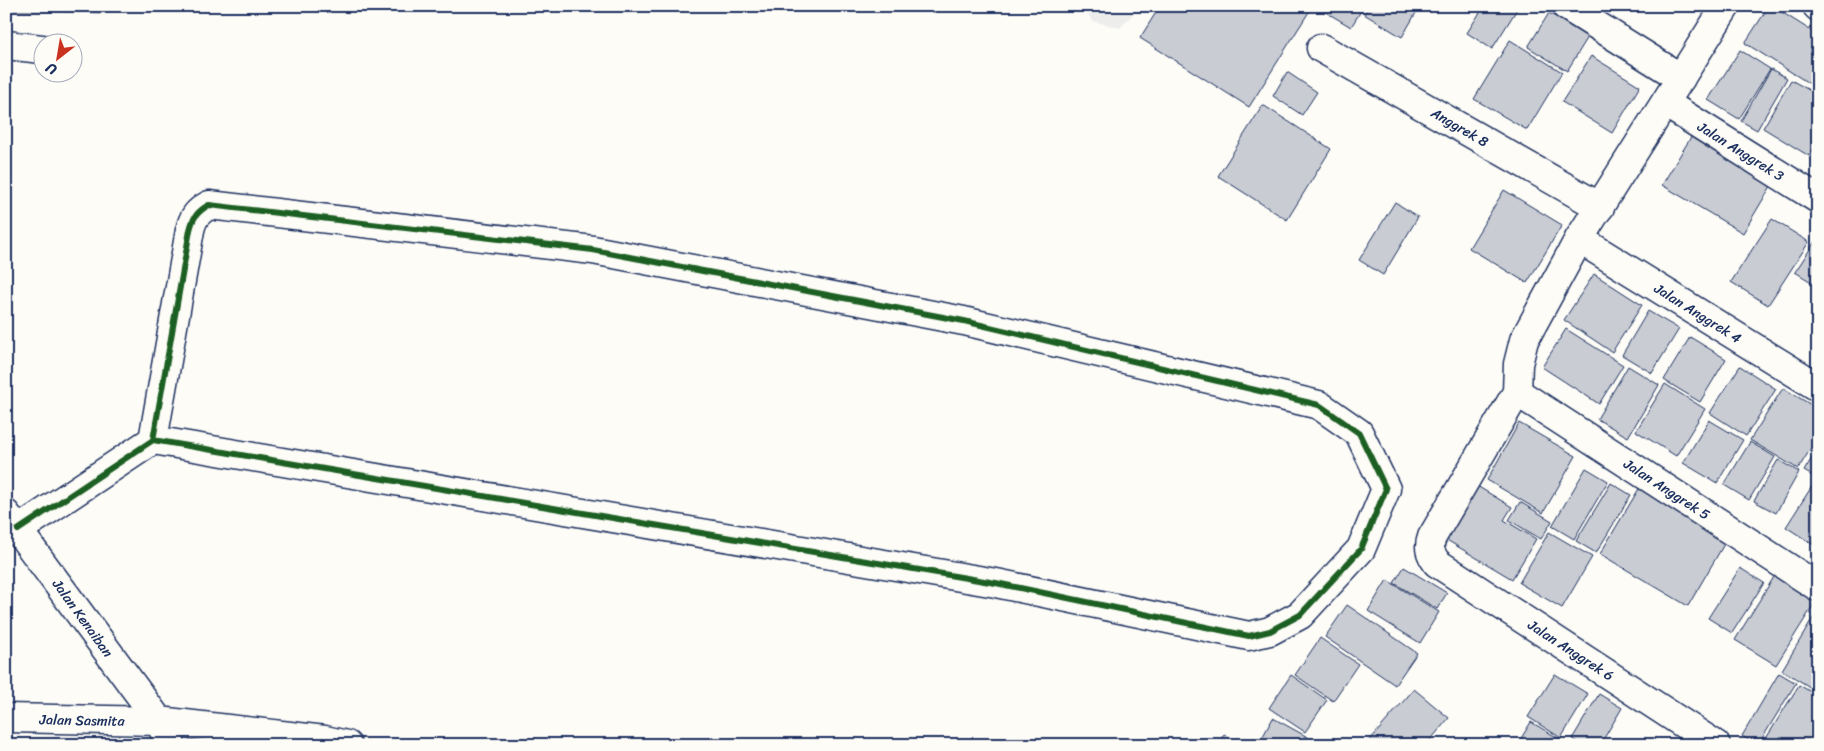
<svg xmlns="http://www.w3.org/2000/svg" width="1824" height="751" font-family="Sriracha,sans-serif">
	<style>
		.built { fill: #edeeec }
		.green { fill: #e0e1e3; stroke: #7e88a0 }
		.building { fill: #c9ccd3; stroke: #1b2f5e }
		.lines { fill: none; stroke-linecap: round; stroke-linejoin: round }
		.street-casing { stroke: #1b2f5e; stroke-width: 31 }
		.secondary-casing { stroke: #1b2f5e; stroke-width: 31 }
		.street { stroke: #fdfcf7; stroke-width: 28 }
		.secondary { stroke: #fdfcf7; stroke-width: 28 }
		.cycleway-casing { stroke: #fdfcf7; stroke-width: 9 }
		.cycleway { stroke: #1b5e20; stroke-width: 6 }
		.labels { text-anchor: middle; stroke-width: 4; stroke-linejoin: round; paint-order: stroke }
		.street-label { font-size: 14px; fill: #1b2f5e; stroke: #fdfcf7 }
	</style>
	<rect width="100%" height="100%" fill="#fdfcf7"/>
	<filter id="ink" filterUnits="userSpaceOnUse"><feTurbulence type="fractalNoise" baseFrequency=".02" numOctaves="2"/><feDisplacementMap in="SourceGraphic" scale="10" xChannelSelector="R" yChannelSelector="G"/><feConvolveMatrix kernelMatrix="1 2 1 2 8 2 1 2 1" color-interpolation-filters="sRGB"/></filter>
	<g filter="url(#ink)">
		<polygon class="built" points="1084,6 1140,6 1120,28 1092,21"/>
		<polygon class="green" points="6,6 105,6 103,13 6,10"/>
		<g class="building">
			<polygon points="1160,6 1311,6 1312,7 1249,107 1140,38"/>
			<polygon points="1327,6 1364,6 1351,27 1324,11"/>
			<polygon points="1369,6 1420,6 1402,37 1364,14"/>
			<polygon points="1484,6 1519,6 1492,49 1467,33"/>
			<polygon points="1769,6 1772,6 1818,35 1818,71 1810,84 1745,43"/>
			<polygon points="1549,13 1588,37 1567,71 1528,47"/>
			<polygon points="1510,40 1562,72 1527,130 1474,99"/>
			<polygon points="1740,50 1770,69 1739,119 1708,100"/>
			<polygon points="1591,56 1640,86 1612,133 1562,102"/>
			<polygon points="1771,69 1787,78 1757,130 1741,121"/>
			<polygon points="1287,72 1317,92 1302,115 1273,96"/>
			<polygon points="1791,80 1818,95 1818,141 1809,156 1763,128"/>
			<polygon points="1263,105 1331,149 1287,220 1218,176"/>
			<polygon points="1691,137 1771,186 1743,233 1662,185"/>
			<polygon points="1504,190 1562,225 1527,283 1469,248"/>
			<polygon points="1395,202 1418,217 1383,275 1359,260"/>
			<polygon points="1772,219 1809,242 1768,305 1731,282"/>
			<polygon points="1818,237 1818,286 1795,272"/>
			<polygon points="1594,274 1642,305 1612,352 1564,320"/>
			<polygon points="1648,311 1679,329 1652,373 1622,355"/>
			<polygon points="1566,329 1623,365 1599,404 1542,367"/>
			<polygon points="1690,337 1726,359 1700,402 1664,380"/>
			<polygon points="1628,366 1659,385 1628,437 1597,419"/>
			<polygon points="1740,366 1776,389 1746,436 1710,413"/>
			<polygon points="1665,384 1705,409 1676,456 1636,431"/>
			<polygon points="1783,388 1818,409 1818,437 1798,469 1750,440"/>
			<polygon points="1709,420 1743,440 1717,483 1683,463"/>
			<polygon points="1519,423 1576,456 1543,513 1487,480"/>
			<polygon points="1750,442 1775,457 1749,500 1724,485"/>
			<polygon points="1818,448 1818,479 1804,471"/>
			<polygon points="1778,460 1799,472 1776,513 1754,501"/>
			<polygon points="1586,468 1608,481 1574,539 1552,526"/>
			<polygon points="1816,480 1818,481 1818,539 1814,545 1786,527"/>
			<polygon points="1611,483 1631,495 1596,553 1576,541"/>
			<polygon points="1477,486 1512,507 1504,520 1536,539 1512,579 1445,539"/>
			<polygon points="1640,487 1727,539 1688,606 1600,554"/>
			<polygon points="1520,502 1552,521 1541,539 1509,520"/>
			<polygon points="1549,532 1592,557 1562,608 1519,583"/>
			<polygon points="1404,567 1447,593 1437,609 1394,583"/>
			<polygon points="1740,568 1764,583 1732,633 1708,618"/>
			<polygon points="1777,572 1818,598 1776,665 1735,640"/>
			<polygon points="1387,580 1439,612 1420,643 1368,611"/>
			<polygon points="1347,605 1417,653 1395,685 1325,637"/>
			<polygon points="1818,610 1818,692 1782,670"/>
			<polygon points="1320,638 1358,664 1333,701 1295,675"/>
			<polygon points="1779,673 1796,683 1758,745 1757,745 1742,736"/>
			<polygon points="1555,674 1588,694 1561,738 1528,717"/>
			<polygon points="1291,675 1327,700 1305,732 1269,708"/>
			<polygon points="1799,685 1818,696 1818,730 1809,745 1762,745"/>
			<polygon points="1414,689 1449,718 1426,745 1375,745 1370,740"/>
			<polygon points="1599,694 1622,708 1600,745 1582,745 1572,739"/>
			<polygon points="1273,718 1322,745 1258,745"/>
			<polygon points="1531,722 1561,740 1558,745 1517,745"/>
			<polygon points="1224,734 1243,745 1218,745"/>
		</g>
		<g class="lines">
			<g class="street-casing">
				<g id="street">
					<polyline points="1566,6 1681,78"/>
					<polyline points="1817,6 1818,7"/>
					<polyline points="6,45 42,49"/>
					<polyline points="1321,48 1600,207"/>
					<polyline points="1665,103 1818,199"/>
					<polyline points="1579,239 1818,387"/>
					<polyline points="1517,392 1818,587"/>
					<path d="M18,530l135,-90 843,143 253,53 21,-5 30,-16 61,-66 25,-60 -27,-56 -40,-28 -355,-84 -371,-71 -384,-45c-11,6 -16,12 -19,25l-37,210"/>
					<polyline points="159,721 171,745"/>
					<path d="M1716,745l-279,-182c-7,-10 -9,-15 -5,-26l85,-145 1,-28 6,-24 55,-101 147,-233"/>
				</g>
			</g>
			<g class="secondary-casing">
				<g id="secondary">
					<polyline points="6,514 159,721"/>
					<polyline points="6,718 159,721 325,740 347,745"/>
				</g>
			</g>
			<use href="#street" class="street"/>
			<use href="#secondary" class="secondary"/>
			<g class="cycleway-casing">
				<path id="cycleway" d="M18,530l135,-90 843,143 253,53 21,-5 30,-16 61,-66 25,-60 -27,-56 -40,-28 -355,-84 -371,-71 -384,-45c-11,6 -16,12 -19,25l-37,210"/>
			</g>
			<use href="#cycleway" class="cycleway"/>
		</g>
	</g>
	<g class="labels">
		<g class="street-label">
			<text transform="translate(1460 127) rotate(30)" y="5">Anggrek 8</text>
			<text transform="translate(1741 151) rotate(32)" y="5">Jalan Anggrek 3</text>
			<text transform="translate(1698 313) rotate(32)" y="5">Jalan Anggrek 4</text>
			<text transform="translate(1667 489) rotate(33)" y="5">Jalan Anggrek 5</text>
			<text transform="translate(83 618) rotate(54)" y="5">Jalan Kenaiban</text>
			<text transform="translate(1571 650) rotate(33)" y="5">Jalan Anggrek 6</text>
			<text transform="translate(82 720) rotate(1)" y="5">Jalan Sasmita</text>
		</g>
	</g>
	<rect width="1824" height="751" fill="none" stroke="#fdfcf7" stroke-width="25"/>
	<rect x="12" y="12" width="1799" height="726" fill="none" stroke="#1b2f5e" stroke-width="2" filter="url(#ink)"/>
	<g transform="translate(58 58) rotate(211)"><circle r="24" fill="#fdfcf7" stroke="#a3aaba"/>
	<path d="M0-4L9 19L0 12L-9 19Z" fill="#c8321e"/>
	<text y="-8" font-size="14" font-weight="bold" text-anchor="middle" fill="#1b2f5e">U</text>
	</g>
</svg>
